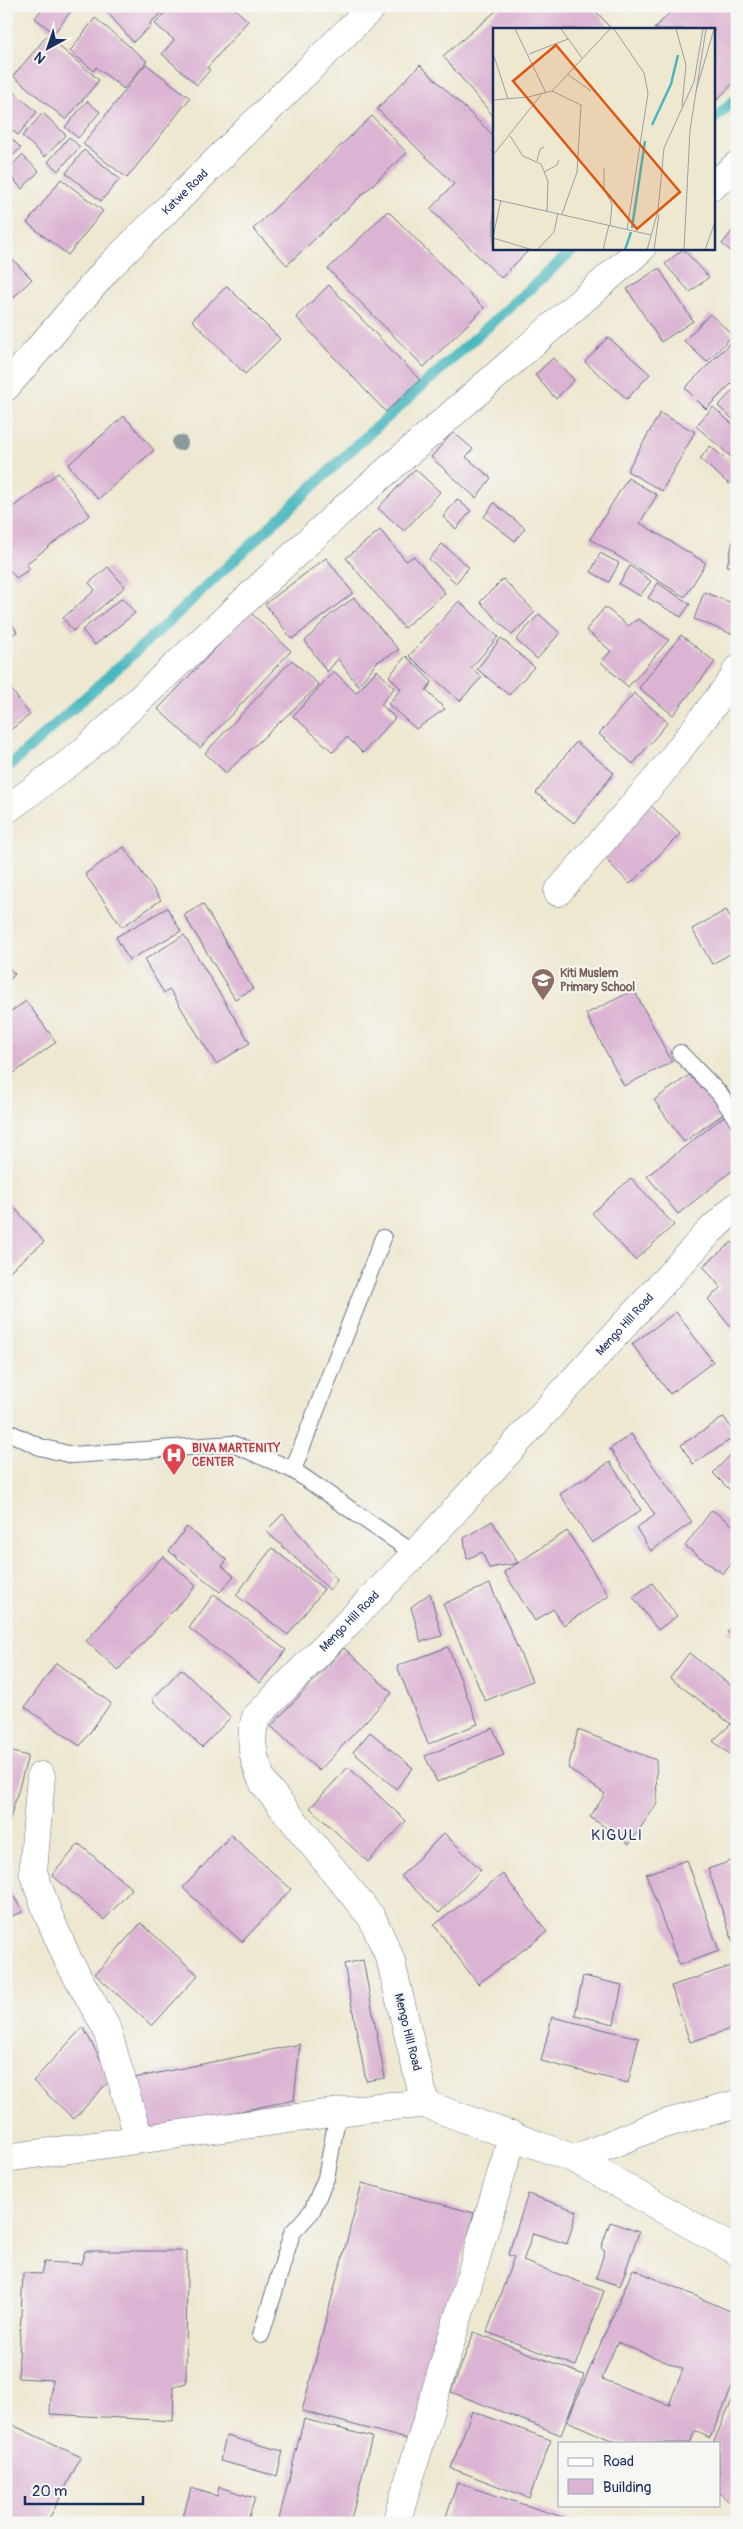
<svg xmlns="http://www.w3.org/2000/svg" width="743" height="2529" font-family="Pangolin,sans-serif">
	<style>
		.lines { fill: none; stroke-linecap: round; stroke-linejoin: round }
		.stream { stroke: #48b7be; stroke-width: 11 }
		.building { fill: #dbb4d3; fill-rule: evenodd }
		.lane-casing { stroke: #657086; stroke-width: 18 }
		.street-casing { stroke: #657086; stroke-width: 29 }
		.secondary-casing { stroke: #657086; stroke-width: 29 }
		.highway-casing { stroke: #657086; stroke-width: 29 }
		.lane { stroke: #fff; stroke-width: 16 }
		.street { stroke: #fff; stroke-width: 28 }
		.secondary { stroke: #fff; stroke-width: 28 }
		.highway { stroke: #fff; stroke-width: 28 }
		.tree { fill: #8a9a9b }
		.labels { text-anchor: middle; stroke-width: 4; stroke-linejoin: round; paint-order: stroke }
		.street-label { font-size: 12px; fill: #1b2f5e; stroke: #f6f6f2 }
		.education-label { font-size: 12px; font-weight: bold; fill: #785e54; stroke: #f6f6f2; text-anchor: start }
		.health-label { font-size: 12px; font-weight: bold; fill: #be3a42; stroke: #f6f6f2; text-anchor: start }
		.quarter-label { font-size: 15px; letter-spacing: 1px; fill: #1b2f5e; stroke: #f6f6f2 }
		.inset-river { fill: none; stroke: #48b7be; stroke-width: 2.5 }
		.inset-road { fill: none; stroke: #9a9ea3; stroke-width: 1 }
		.view { fill: #de5710; fill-opacity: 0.15; stroke: #de5710; stroke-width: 2.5 }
		.inset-edge { fill: none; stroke: #1b2f5e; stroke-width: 2.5 }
	</style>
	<rect width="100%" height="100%" fill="#f6f6f2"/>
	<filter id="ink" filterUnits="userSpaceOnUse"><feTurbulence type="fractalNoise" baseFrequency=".02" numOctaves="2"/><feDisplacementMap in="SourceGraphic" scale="10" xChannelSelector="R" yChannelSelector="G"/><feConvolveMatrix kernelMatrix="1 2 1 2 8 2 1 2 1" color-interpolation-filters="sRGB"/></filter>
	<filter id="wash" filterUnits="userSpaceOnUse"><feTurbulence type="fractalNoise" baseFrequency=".0096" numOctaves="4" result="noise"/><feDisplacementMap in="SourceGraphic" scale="20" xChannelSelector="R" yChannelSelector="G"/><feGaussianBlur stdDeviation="1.12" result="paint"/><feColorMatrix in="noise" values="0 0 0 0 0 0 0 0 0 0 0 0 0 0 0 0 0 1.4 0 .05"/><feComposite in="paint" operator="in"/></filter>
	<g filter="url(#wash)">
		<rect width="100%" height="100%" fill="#eee8d1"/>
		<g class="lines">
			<g class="stream">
				<polyline points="714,119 737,98"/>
				<polyline points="6,769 164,626 360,442 574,249"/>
			</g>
		</g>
		<g id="blocks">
			<g class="building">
				<polygon points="44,6 75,6 54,33 35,18"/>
				<polygon points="102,6 170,6 150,23 151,26 133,42"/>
				<polygon points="171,6 232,6 248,21 207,68 210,70 197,85 162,54 174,40 155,24"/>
				<polygon points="502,6 592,6 611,29 494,29 494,117 443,56"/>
				<polygon points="676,6 728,6 737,14 737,79 714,103 714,29 654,29"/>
				<polygon points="95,18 147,61 124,89 96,67 94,71 70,51"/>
				<polygon points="47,36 99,80 66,120 13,76"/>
				<polygon points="146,64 190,98 127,178 83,144"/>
				<polygon points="420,65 494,136 494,249 530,249 501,278 430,209 454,184 377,109"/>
				<polygon points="6,85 37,112 18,135 6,125"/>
				<polygon points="87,101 100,112 78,138 65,127"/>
				<polygon points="43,113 66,135 45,157 22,136"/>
				<polygon points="372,116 407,153 287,265 253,229"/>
				<polygon points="6,133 21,148 6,162"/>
				<polygon points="69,137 80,147 58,171 48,162"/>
				<polygon points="84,150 120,179 101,201 66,173"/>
				<polygon points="22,155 39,171 22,189 6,171"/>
				<polygon points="61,179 103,211 68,255 27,223"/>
				<polygon points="388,211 484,308 424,367 328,269"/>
				<polygon points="733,230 737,233 737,256 722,244"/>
				<polygon points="683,249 709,277 690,292 665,264"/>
				<polygon points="6,253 32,279 6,305"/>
				<polygon points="659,268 693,321 661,342 627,289"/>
				<polygon points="329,285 420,380 386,412 296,317"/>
				<polygon points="227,286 280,339 245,374 192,320"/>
				<polygon points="710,314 733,335 707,362 684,341"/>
				<polygon points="737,336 737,378 706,409 685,388"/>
				<polygon points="608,337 650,374 627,399 585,362"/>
				<polygon points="553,358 574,380 556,399 535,375"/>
				<polygon points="737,386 737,423 718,406"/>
				<polygon points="713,407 737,428 737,462 696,426"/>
				<polygon points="660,413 695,432 662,491 627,471"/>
				<polygon points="124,416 154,450 98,499 68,465"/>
				<polygon points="453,432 473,449 466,457 491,478 476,498 431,457"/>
				<polygon points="710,446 737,469 737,474 729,484 700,459"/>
				<polygon points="415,469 440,492 404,531 378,508"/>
				<polygon points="58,473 90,515 26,564 30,569 16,578 9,569 6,571 6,512"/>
				<polygon points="628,478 657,495 640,523 706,563 685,597 590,539"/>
				<polygon points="457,499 471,511 456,529 443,517"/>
				<polygon points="494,503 525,528 515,541 484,517"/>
				<polygon points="380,530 406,561 414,556 445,593 404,628 346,558"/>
				<polygon points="733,541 737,542 737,569 727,566"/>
				<polygon points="442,544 469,567 456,583 429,559"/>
				<polygon points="600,553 619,563 609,582 591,572"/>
				<polygon points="326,558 353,593 292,639 265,604"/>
				<polygon points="630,566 651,581 640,596 619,584"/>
				<polygon points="108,567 125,587 73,631 63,618 95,590 89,583"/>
				<polygon points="503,579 535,612 512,635 480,602"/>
				<polygon points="658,583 690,604 681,617 648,598"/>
				<polygon points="704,592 737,605 737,622 732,634 694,619"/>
				<polygon points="122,598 135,613 95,645 82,630"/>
				<polygon points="354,598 399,650 377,662 358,686 338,659 327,672 305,641 330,615"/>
				<polygon points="459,601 498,637 471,668 482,677 460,701 409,656"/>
				<polygon points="605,607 628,626 638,619 669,640 628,687 601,662 611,651 586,630"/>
				<polygon points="250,612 291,651 200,748 158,709"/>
				<polygon points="6,614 17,632 6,639"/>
				<polygon points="539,614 560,633 537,659 516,640"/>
				<polygon points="681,635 715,662 673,715 639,688"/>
				<polygon points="501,638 534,667 509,695 477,669"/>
				<polygon points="406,656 432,682 426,690 445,709 416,729 388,704 401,689 389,676"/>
				<polygon points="292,660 319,685 226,773 205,753"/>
				<polygon points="377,670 394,688 381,704 395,718 363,753 347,737 333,752 293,716 334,671 356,693"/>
				<polygon points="8,685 30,715 6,733 6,686"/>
				<polygon points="634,693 668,722 633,764 599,734"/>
				<polygon points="576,742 614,773 574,823 536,793"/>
				<polygon points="647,802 680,834 630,884 598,852"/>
				<polygon points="124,847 161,900 122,927 85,874"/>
				<polygon points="203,904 253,989 235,999 184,915"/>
				<polygon points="167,908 181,931 129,960 116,937"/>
				<polygon points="726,910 737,928 737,950 712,964 692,929"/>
				<polygon points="184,935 250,1043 216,1064 170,990 164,993 144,960"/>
				<polygon points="6,966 15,974 6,984"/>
				<polygon points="634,990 672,1062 624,1086 586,1014"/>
				<polygon points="26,1001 56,1042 10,1076 6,1071 6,1015"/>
				<polygon points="695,1071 725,1113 684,1142 654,1100"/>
				<polygon points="727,1114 737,1127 737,1167 678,1214 647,1176"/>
				<polygon points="631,1178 674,1225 635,1260 592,1213"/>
				<polygon points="6,1198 44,1242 6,1274"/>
				<polygon points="732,1242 737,1247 737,1335 708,1299 721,1288 703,1266"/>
				<polygon points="676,1312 713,1362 670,1394 632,1344"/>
				<polygon points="724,1417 736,1436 693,1464 681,1445"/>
				<polygon points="631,1434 692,1522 651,1551 636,1528 655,1515 610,1449"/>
				<polygon points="737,1448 737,1497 713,1473"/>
				<polygon points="610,1462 641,1510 592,1543 560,1494"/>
				<polygon points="712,1510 737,1528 737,1557 723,1574 685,1546"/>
				<polygon points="283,1514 337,1580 330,1590 266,1531"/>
				<polygon points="492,1521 518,1563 489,1568 482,1552 467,1559 464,1538"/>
				<polygon points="187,1527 227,1560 222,1566 234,1576 220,1592 169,1551"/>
				<polygon points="567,1531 609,1596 564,1625 553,1609 535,1621 504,1572"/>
				<polygon points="272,1548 324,1589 288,1635 236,1595"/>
				<polygon points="163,1556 196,1586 118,1670 86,1641"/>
				<polygon points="652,1583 677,1616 658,1630 633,1597"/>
				<polygon points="490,1584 532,1681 485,1701 443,1604"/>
				<polygon points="430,1593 442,1636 421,1642 411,1607"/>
				<polygon points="214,1594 286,1650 260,1683 189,1628"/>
				<polygon points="737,1621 737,1640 727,1632"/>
				<polygon points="448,1647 478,1724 428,1744 397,1666"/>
				<polygon points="344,1648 392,1693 319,1771 271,1726"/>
				<polygon points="689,1653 737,1690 737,1717 731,1724 670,1678"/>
				<polygon points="56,1663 111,1703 80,1746 25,1707"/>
				<polygon points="181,1669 231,1717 202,1747 152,1700"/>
				<polygon points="731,1724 737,1728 737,1760 713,1741"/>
				<polygon points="493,1728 504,1755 437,1782 425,1756"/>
				<polygon points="578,1730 656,1760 657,1804 629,1844 590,1817 605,1794 568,1768"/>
				<polygon points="370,1732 413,1768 396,1789 353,1752"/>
				<polygon points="6,1750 28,1756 8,1826 6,1826"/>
				<polygon points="348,1767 406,1821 368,1862 310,1808"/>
				<polygon points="444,1833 481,1870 439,1913 401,1876"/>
				<polygon points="231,1835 291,1889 242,1942 183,1888"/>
				<polygon points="79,1844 132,1889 104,1920 52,1875"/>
				<polygon points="737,1859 737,1951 736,1951 708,1869"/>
				<polygon points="687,1860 719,1951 679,1965 646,1874"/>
				<polygon points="503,1874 547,1932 478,1984 434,1925"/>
				<polygon points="6,1883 23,1912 6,1918"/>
				<polygon points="141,1923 198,1975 152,2026 95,1974"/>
				<polygon points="363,1960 385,2078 366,2081 344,1964"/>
				<polygon points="737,1964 737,2027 690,2042 671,1986"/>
				<polygon points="583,1976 622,1985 614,2024 575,2015"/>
				<polygon points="552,2017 639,2038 628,2083 541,2061"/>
				<polygon points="83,2027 111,2079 74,2119 33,2081"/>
				<polygon points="300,2044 294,2100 145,2131 134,2078"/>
				<polygon points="362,2183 474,2213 414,2441 302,2411"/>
				<polygon points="528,2194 577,2211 567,2244 533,2233 523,2261 604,2291 576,2366 487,2332 514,2257 508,2255"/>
				<polygon points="610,2222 639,2232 620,2286 596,2278 605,2250 601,2248"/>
				<polygon points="85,2251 187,2251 186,2383 174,2386 173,2421 50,2414 52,2380 18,2378 23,2273 41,2274 44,2262 81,2264"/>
				<path d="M633,2269l104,45v62l-27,62 -15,-7 -5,12h-45l-6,-3 -1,3h-20l-51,-22zM617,2342l66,27 -14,36 -67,-26z"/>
				<polygon points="474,2332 584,2375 561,2435 451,2392"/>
				<polygon points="737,2389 737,2510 719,2492 719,2443 713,2443"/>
				<polygon points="472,2411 551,2440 529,2498 451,2468"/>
				<polygon points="304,2419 372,2437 350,2523 278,2523"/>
				<polygon points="6,2422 81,2457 47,2523 6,2523"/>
				<polygon points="226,2436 283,2451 277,2476 220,2461"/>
				<polygon points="457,2483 578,2522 578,2523 444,2523"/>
				<polygon points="219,2487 255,2498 247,2523 181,2523 191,2488 217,2496"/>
			</g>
		</g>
	</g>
	<g filter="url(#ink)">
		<use href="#blocks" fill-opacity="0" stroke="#657086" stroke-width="1"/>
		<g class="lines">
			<g class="lane-casing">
				<g id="lane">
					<polyline points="680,1053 720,1094 737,1120"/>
					<polyline points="6,1431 40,1447 72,1455 233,1444 293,1470 415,1554"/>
					<polyline points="293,1470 383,1238"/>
					<polyline points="261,2335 292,2233 312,2211 326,2178 338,2113"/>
				</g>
			</g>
			<g class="street-casing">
				<g id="street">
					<polyline points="714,185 737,165"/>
					<polyline points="6,810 81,754 340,512 641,249"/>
					<polyline points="558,892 658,777 734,678 737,670"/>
					<polyline points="41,1776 33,1872 48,1914 68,1960 106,2027 139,2139"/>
					<path id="s1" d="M425,2104l-35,-146 -18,-40 -108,-134c-10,-21 -16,-43 -8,-67l159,-163 295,-323 27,-25"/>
					<polyline points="575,2159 653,2127 737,2104"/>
					<polyline points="396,2523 513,2135"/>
				</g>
			</g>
			<g class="secondary-casing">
				<polyline id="secondary" points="6,2158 376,2107 425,2104 575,2159 737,2251"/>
			</g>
			<g class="highway-casing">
				<g id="highway">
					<path id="s2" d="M6,387l102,-119 265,-262"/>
				</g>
			</g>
			<use href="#lane" class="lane"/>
			<use href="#street" class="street"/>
			<use href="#secondary" class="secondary"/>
			<use href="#highway" class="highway"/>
		</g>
		<circle class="tree" cx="180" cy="443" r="8"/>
	</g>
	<defs>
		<g id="school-pin" transform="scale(1.25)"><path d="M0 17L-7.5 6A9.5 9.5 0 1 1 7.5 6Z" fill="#8d6e63" stroke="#f6f6f2"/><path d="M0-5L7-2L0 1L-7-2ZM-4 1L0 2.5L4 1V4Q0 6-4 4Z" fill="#fff"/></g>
		<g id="hospital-pin" transform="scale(1.25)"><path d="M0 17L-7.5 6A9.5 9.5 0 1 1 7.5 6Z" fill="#e0444e" stroke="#f6f6f2"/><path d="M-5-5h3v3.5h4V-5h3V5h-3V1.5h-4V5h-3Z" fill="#fff"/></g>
	</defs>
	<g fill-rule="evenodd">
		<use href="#school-pin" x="543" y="980"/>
		<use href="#hospital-pin" x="174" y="1455"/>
	</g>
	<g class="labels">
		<g class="street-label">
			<text dy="4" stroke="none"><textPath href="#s2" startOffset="265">Katwe Road</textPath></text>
			<text dy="4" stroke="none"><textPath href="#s1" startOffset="974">Mengo Hill Road</textPath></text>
			<text dy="4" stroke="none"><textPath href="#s1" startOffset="569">Mengo Hill Road</textPath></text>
			<text transform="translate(408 2032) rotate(76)" y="4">Mengo Hill Road</text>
		</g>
		<g class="education-label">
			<text x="560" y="977">Kiti Muslem<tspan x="560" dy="14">Primary School</tspan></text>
		</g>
		<g class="health-label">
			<text x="192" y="1452">BIVA MARTENITY<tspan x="192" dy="14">CENTER</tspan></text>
		</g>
		<g class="quarter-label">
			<text x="617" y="1840">KIGULI</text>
		</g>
	</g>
	<g transform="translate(493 28)">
		<rect width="222" height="222" fill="#eee8d1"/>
		<path class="inset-river" d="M159,97l19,-41 7,-29M139,200l13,-87M132,222l6,-18"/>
		<path class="inset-road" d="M22,1l31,64M68,1l21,29M121,1l30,44 4,20 -21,137M183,1l10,36 -4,41M0,25l15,46M36,26l39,-15M74,46l24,17M201,54l9,-53M59,63l29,14 -4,67 -15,42M203,63l18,-62M0,72l35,-3 24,-6 58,-62M17,108l13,20 18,8 7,17 -1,30M0,127l48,-60M44,133l3,-12 4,-2M111,140v21l8,15 -2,22M51,144l13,-7 2,-5M0,171l158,36M0,209l8,-37M0,210l40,12M44,222l17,-18 4,-19M110,222l6,-25M154,222l11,-39 6,-63 30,-66M161,222l5,-36M191,222l6,-120 16,-101M212,222l10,-28"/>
		<path class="view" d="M63,17l124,147 -43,37 -124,-148z"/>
		<rect width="222" height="222" class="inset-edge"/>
	</g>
	<rect width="743" height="2529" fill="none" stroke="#f6f6f2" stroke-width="25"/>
	<rect x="558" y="2442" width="162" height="65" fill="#f6f6f2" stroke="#9ea6b7"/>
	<rect x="568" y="2458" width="25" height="8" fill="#ffffff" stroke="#9ea6b7"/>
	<text x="603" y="2466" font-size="15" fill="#1b2f5e">Road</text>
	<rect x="568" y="2479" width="25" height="15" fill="#dbb4d3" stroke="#9ea6b7"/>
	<text x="603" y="2492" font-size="15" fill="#1b2f5e">Building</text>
	<g transform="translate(48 48) rotate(220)" stroke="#f6f6f2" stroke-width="4" paint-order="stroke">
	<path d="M0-4L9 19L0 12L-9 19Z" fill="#1b2f5e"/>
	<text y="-8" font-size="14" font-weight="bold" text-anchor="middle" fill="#1b2f5e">N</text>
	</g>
	<path d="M25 2496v8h118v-8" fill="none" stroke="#1b2f5e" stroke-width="2.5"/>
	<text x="32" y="2496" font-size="15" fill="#1b2f5e" stroke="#f6f6f2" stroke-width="4" paint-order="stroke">20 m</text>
</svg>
